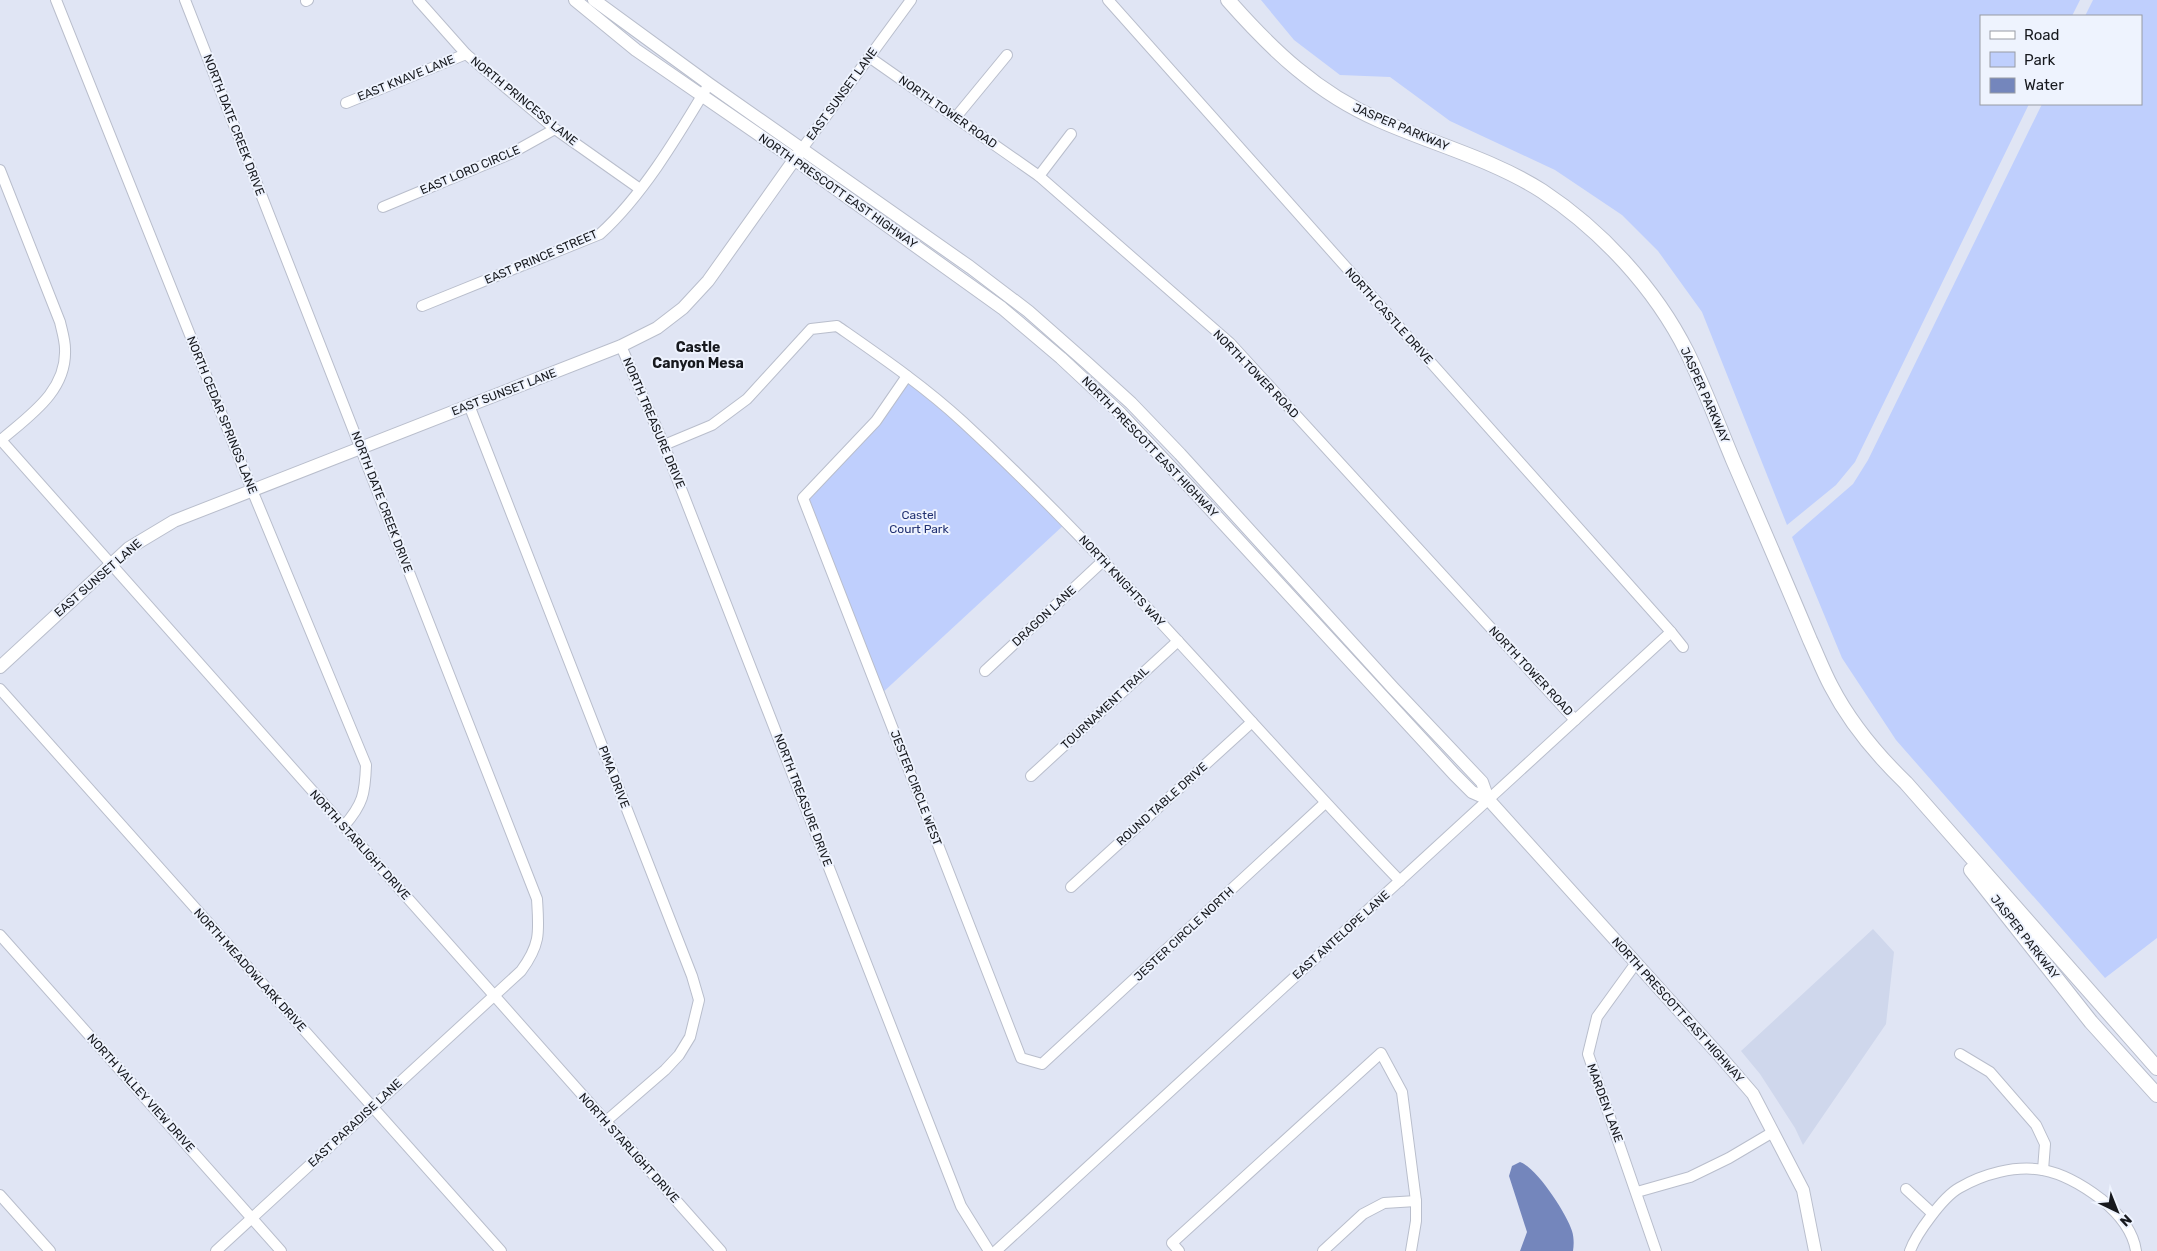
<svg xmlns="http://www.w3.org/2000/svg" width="2157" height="1251" font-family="Rubik,sans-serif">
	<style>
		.built { fill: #cfd7ec }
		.green { fill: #bfcffd }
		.water { fill: #7486bc }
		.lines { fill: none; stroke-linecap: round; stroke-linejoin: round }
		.minor-casing { stroke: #b9becc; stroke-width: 12 }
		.tertiary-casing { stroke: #b9becc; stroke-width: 14 }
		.secondary-casing { stroke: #b9becc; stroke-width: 16 }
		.minor { stroke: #fff; stroke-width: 10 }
		.tertiary { stroke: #fff; stroke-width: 12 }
		.secondary { stroke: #fff; stroke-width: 14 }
		.labels { text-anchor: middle; stroke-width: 4; stroke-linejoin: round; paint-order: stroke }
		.street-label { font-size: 12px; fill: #17191e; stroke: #eef3fe }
		.park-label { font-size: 12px; fill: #213172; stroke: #eef3fe }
		.neighbourhood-label { font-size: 14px; font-weight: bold; fill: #17191e; stroke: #eef3fe }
	</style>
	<rect width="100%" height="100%" fill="#e0e5f4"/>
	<polygon class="built" points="1873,929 1894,952 1886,1024 1803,1145 1795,1128 1760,1074 1741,1051"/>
	<g class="green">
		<polygon points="1261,0 2080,0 2072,16 1981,16 1981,104 2029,104 1855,462 1836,485 1787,525 1702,312 1658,251 1622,215 1555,170 1450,121 1390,77 1340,75 1294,40"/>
		<polygon points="2093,0 2157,0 2157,938 2105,978 1896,740 1842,658 1792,537 1853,484 1868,460 2042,104 2141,104 2141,16 2085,16"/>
		<polygon points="907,376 1066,523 880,695 803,498"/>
	</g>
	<path class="water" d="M1520,1162c17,6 47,52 52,69 2,6 2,14 1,20h-53l7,-19 -18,-56 3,-10z"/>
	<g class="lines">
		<g class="minor-casing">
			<g id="minor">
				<path d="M56,0l196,490 114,275c-1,29 -3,39 -22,61"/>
				<path d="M185,0l352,899c2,33 4,45 -16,72l-305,280"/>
				<polyline points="418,0 466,54 555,129 640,189"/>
				<polyline points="1108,0 1671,632"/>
				<polyline points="306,1 308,0"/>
				<polyline points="869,57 1039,176 1230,343 1575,720"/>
				<polyline points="346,103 466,54"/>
				<polyline points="956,117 1007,55"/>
				<polyline points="799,153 911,0"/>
				<path d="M0,170l60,152c2,9 5,18 5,27 2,42 -35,66 -64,91"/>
				<polyline points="1039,176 1071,134"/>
				<polyline points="383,207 510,154 555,129"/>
				<path d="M422,306l178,-72c42,-38 76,-95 106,-145"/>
				<polyline points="621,346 664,445 961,1206 989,1251"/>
				<polyline points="907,376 876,421 803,498 1021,1058 1042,1064 1325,803"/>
				<polyline points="469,405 692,976 699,1000 690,1037 679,1055 665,1070 605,1122"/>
				<polyline points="0,439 721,1251"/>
				<path d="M664,445l48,-20 35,-26 64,-70 26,-3c43,30 87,60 126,96 156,144 290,307 437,459"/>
				<polyline points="985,671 1104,560"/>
				<polyline points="0,689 501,1251"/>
				<polyline points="1031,776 1178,641"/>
				<polyline points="1071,887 1252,722"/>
				<polyline points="0,935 281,1251"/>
				<polyline points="1636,963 1597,1017 1588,1054 1656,1251"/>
				<polyline points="1960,1054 1990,1072 2036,1125 2045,1144 2043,1170"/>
				<polyline points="1906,1189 1932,1213"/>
				<polyline points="1637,1192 1690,1177 1729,1158 1773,1132"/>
				<polyline points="0,1195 50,1251"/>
				<polyline points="996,1251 1671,632 1683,647"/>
				<polyline points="1179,1251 1172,1243 1381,1053 1402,1092 1416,1201 1416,1221 1411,1251"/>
				<polyline points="1323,1251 1363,1214 1384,1203 1416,1201"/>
				<path d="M1910,1251c6,-17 33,-54 49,-63 24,-14 56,-23 84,-18 21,4 41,16 58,29 16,13 32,31 35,52"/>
			</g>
		</g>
		<g class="tertiary-casing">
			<g id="tertiary">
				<polyline points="575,0 636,50 794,159 1002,308 1061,358 1121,414 1198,496 1454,774 1472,792 1488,799"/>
				<polyline points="594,0 709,84 970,267 1028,311 1087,363 1131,403 1180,454 1393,688 1482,782 1488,799 1720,1056 1753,1094 1803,1190 1815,1251"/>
				<polyline points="0,667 129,548 174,521 621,346 657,328 683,308 708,281 799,153"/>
			</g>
		</g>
		<g class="secondary-casing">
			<g id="secondary">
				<path d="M1228,0c44,50 89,93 151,120 54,24 113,39 163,71 59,39 113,97 145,161 17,35 31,72 46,108 26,60 52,120 77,180 7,15 13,31 21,46 18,35 46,69 75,97l251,285"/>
				<polyline points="1971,870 2091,1022 2157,1095"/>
			</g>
		</g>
		<use href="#minor" class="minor"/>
		<use href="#tertiary" class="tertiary"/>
		<use href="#secondary" class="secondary"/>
	</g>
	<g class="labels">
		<g class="street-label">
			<text transform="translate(406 78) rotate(-22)" y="4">EAST KNAVE LANE</text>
			<text transform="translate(842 94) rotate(-54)" y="4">EAST SUNSET LANE</text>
			<text transform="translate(524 101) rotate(39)" y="4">NORTH PRINCESS LANE</text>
			<text transform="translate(948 112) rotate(35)" y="4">NORTH TOWER ROAD</text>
			<text transform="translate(234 125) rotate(69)" y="4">NORTH DATE CREEK DRIVE</text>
			<text transform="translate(1401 127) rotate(23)" y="4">JASPER PARKWAY</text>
			<text transform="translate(470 170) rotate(-23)" y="4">EAST LORD CIRCLE</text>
			<text transform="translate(838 191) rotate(35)" y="4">NORTH PRESCOTT EAST HIGHWAY</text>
			<text transform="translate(541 257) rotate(-23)" y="4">EAST PRINCE STREET</text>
			<text transform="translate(1389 316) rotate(48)" y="4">NORTH CASTLE DRIVE</text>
			<text transform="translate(1256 374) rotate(46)" y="4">NORTH TOWER ROAD</text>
			<text transform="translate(504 392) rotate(-21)" y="4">EAST SUNSET LANE</text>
			<text transform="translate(1705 395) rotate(66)" y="4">JASPER PARKWAY</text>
			<text transform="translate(222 415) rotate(68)" y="4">NORTH CEDAR SPRINGS LANE</text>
			<text transform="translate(654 423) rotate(67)" y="4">NORTH TREASURE DRIVE</text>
			<text transform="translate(1150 447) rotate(46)" y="4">NORTH PRESCOTT EAST HIGHWAY</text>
			<text transform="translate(382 502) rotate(69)" y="4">NORTH DATE CREEK DRIVE</text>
			<text transform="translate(98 578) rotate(-41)" y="4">EAST SUNSET LANE</text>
			<text transform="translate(1122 581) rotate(47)" y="4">NORTH KNIGHTS WAY</text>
			<text transform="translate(1044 616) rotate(-43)" y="4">DRAGON LANE</text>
			<text transform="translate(1531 671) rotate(47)" y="4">NORTH TOWER ROAD</text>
			<text transform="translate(1105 708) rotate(-43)" y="4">TOURNAMENT TRAIL</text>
			<text transform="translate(614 777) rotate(69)" y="4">PIMA DRIVE</text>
			<text transform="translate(916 788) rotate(69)" y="4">JESTER CIRCLE WEST</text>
			<text transform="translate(803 800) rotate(69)" y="4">NORTH TREASURE DRIVE</text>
			<text transform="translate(1162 804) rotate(-42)" y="4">ROUND TABLE DRIVE</text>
			<text transform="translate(360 845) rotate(48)" y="4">NORTH STARLIGHT DRIVE</text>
			<text transform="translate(1184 934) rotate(-43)" y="4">JESTER CIRCLE NORTH</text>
			<text transform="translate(1341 935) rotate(-42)" y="4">EAST ANTELOPE LANE</text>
			<text transform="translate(2025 937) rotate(52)" y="4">JASPER PARKWAY</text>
			<text transform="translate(250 970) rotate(48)" y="4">NORTH MEADOWLARK DRIVE</text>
			<text transform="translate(1678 1010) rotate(48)" y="4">NORTH PRESCOTT EAST HIGHWAY</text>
			<text transform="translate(141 1093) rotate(48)" y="4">NORTH VALLEY VIEW DRIVE</text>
			<text transform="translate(1605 1103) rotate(70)" y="4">MARDEN LANE</text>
			<text transform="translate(355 1123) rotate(-43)" y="4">EAST PARADISE LANE</text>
			<text transform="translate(629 1148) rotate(48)" y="4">NORTH STARLIGHT DRIVE</text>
		</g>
		<g class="park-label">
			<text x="919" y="519">Castel<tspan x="919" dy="14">Court Park</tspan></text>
		</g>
		<g class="neighbourhood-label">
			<text x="698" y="352">Castle<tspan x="698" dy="16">Canyon Mesa</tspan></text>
		</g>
	</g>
	<rect x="1980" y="15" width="162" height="90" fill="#eef3fe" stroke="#989ca4"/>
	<rect x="1990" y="31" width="25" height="8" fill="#ffffff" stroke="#989ca4"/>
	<text x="2024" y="40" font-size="15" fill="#17191e">Road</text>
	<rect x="1990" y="52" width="25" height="15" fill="#bfcffd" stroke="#989ca4"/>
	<text x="2024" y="65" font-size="15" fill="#17191e">Park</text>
	<rect x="1990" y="78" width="25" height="15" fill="#7486bc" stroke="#989ca4"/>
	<text x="2024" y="90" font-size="15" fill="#17191e">Water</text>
	<g transform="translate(2117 1211) rotate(137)" stroke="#eef3fe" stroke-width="4" paint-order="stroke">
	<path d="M0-4L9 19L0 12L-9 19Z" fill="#17191e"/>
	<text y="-8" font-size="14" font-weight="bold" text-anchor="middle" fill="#17191e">N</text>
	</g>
</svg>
